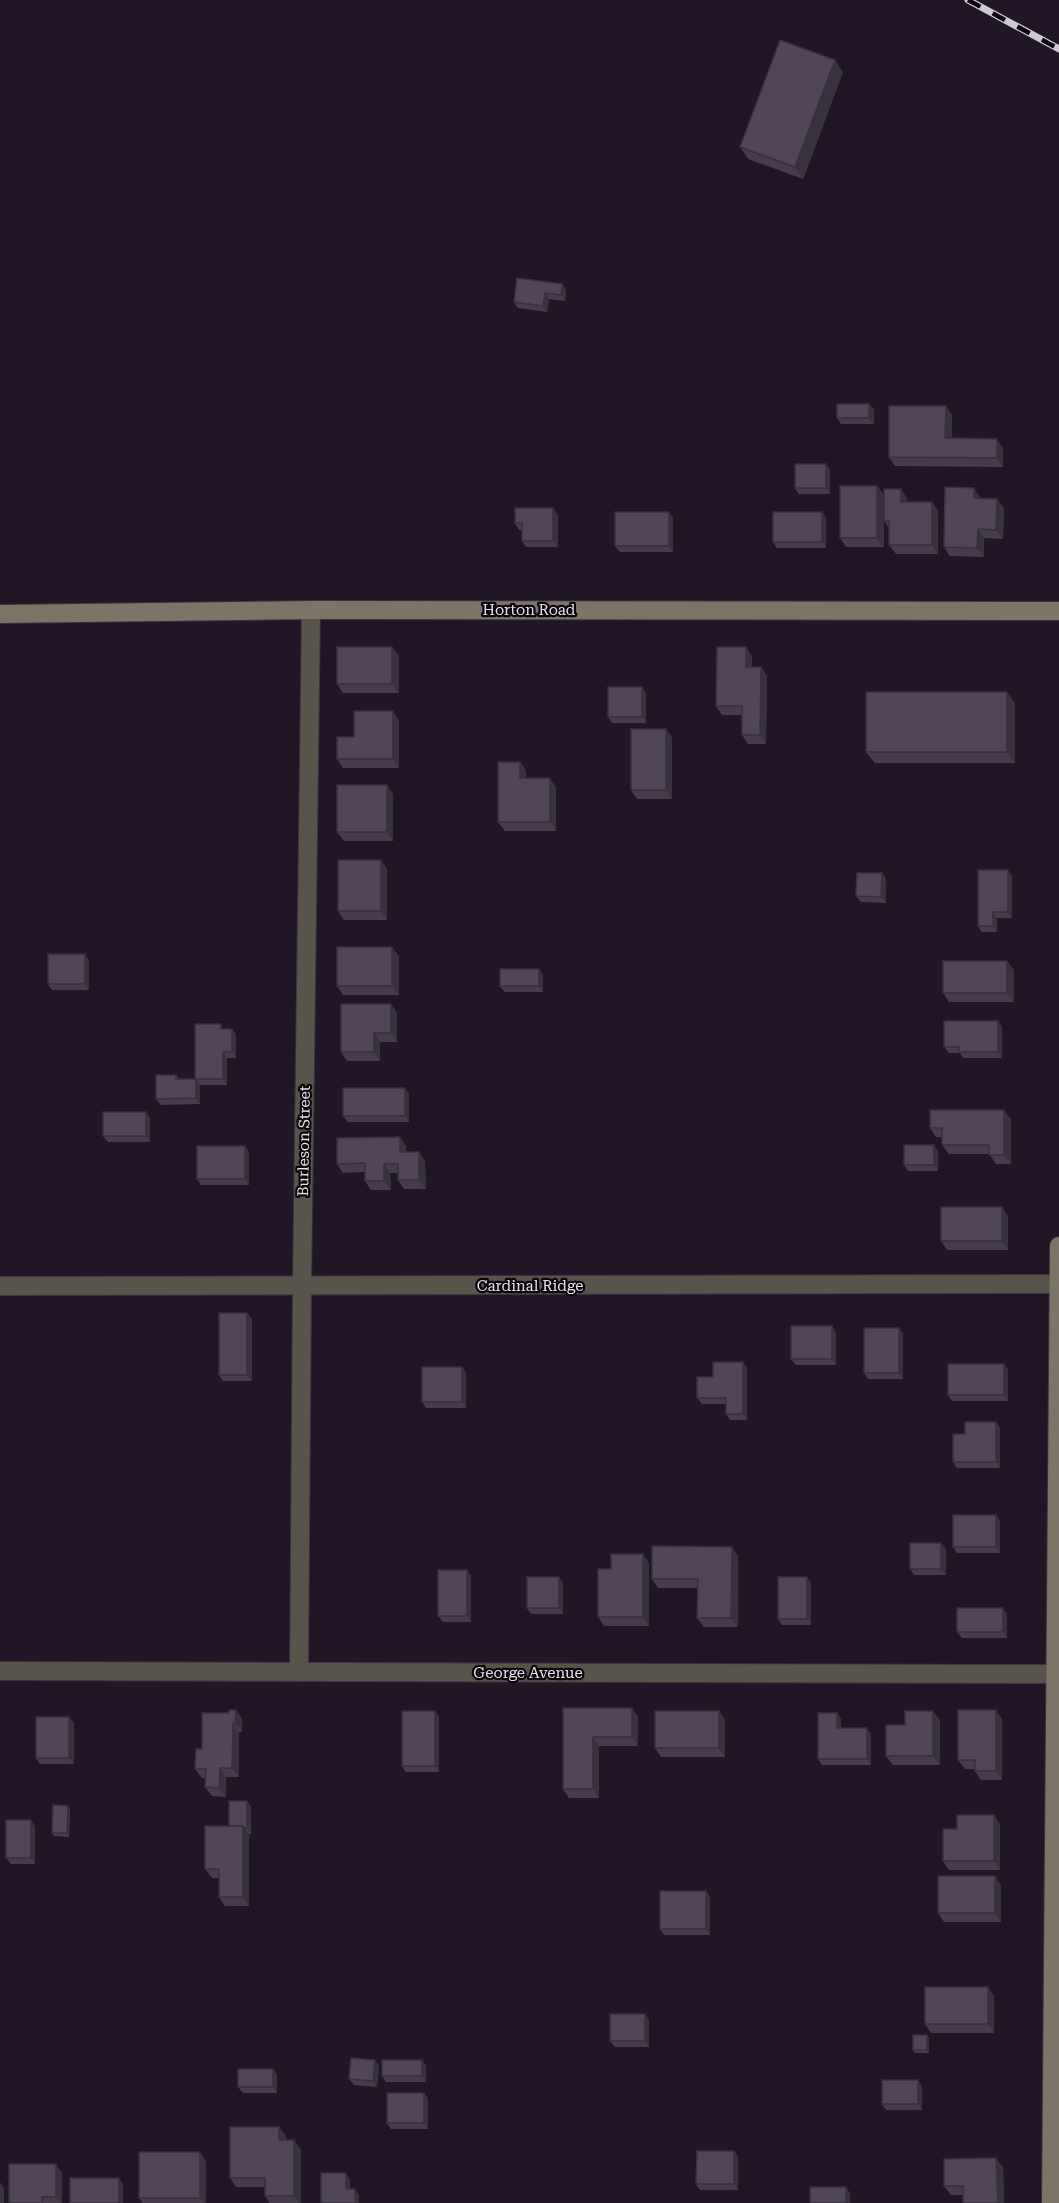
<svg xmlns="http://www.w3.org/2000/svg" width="1059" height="2203" font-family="'Roboto Serif',serif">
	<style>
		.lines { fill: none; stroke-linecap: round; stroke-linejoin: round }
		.street-casing { stroke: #3c3242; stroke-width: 20 }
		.secondary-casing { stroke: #3c3242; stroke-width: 20 }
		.street { stroke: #58544c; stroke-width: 18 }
		.secondary { stroke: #7b7567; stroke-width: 18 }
		.rail-casing { stroke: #d0c9d5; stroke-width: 7 }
		.rail { stroke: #08040a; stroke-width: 4.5; stroke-dasharray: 14; stroke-linecap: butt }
		.wall { fill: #463c4c }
		.shaded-wall { fill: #39313e }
		.building { fill: #514658; stroke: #39313e; stroke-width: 1.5 }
		.labels { text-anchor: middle; stroke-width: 4.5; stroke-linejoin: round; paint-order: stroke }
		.street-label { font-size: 15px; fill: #e8e1ed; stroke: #08040a }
	</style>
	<rect width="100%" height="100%" fill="#201626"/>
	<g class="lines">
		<g class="street-casing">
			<g id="street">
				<polyline points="0,1286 1059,1284"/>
				<polyline points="0,1671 1055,1674"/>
				<polyline points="299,1672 302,1286 311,610"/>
			</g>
		</g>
		<g class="secondary-casing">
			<g id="secondary">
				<polyline points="0,614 311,610 1059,611"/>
				<polyline points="1051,2203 1059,1246"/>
			</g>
		</g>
		<use href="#street" class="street"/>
		<use href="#secondary" class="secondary"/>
		<g class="rail-casing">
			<polyline id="rail" points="968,0 1059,49"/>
		</g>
		<use href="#rail" class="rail"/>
	</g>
	<g class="wall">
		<polygon points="843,72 803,179 748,159 740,147"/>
		<polygon points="562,284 566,290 565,301 549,299 547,312 518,308 514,302"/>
		<polygon points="869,404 874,410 874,424 841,424 837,418"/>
		<polygon points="952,415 952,438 1003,448 1003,467 895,466 889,457"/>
		<polygon points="826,464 830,470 830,494 799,494 795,488"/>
		<polygon points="877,486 884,495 884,547 846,547 840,538"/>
		<polygon points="980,497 980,499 1004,508 1003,539 984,538 984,557 950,556 944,547"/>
		<polygon points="907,498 907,502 932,502 938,511 938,554 896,554 889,545 889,528 884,521"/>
		<polygon points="822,512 826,518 826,548 777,548 773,542"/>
		<polygon points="558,515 558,547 526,547 522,541 522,530 519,530 515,523"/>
		<polygon points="673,518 673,552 620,552 615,546"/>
		<polygon points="399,656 399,693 343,693 337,684"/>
		<polygon points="752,656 752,667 761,667 767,676 766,744 748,744 742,735 742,715 722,715 716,706"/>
		<polygon points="1007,692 1015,704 1015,763 875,763 866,752"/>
		<polygon points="646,693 646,723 612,723 608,717"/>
		<polygon points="399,720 399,768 343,768 337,759 354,737"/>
		<polygon points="666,729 672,738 672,799 637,799 631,790"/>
		<polygon points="520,762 526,771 526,778 556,787 556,831 505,831 498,822"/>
		<polygon points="393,794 393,841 344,841 337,832"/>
		<polygon points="387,869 387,920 344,920 338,911"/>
		<polygon points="882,873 886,879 886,903 861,902 856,896"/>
		<polygon points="1012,876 1012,918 997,918 997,932 982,932 978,926"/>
		<polygon points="399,956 399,995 343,995 337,986"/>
		<polygon points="89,960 89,990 52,990 48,984"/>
		<polygon points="539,969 543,975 543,992 505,992 500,986"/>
		<polygon points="1014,970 1014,1002 949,1002 943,993"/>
		<polygon points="397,1013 397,1042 380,1042 380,1061 347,1061 341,1052"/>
		<polygon points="998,1021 1002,1027 1002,1058 963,1058 960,1053 949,1053 944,1047"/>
		<polygon points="224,1029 232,1029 236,1035 236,1058 227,1058 227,1085 200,1085 200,1104 161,1105 156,1099 176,1075 179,1079 195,1079"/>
		<polygon points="405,1088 409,1094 409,1122 348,1122 343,1116"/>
		<polygon points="150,1118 150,1142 108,1142 103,1136"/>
		<polygon points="1011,1119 1011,1164 996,1164 989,1154 949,1154 942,1145 942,1137 936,1137 930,1128"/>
		<polygon points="934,1145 938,1151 938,1171 908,1171 904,1165"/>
		<polygon points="245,1146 249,1152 249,1185 201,1185 197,1179"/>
		<polygon points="406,1146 406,1152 425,1161 426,1189 404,1189 398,1180 398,1173 390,1173 391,1190 371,1190 365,1181 365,1172 343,1173 337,1164"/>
		<polygon points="1008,1216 1008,1250 947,1250 941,1241"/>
		<polygon points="247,1313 252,1319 252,1381 223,1381 219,1375"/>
		<polygon points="832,1326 836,1333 836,1365 796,1365 791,1359"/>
		<polygon points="899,1328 903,1334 903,1379 868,1379 864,1373"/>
		<polygon points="743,1362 747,1368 747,1420 730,1420 726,1414 726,1404 702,1404 697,1398"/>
		<polygon points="1004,1364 1008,1370 1008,1401 952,1401 948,1395"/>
		<polygon points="462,1367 466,1373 466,1408 426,1408 422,1402"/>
		<polygon points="996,1422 1000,1428 1000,1468 957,1468 953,1462 965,1434"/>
		<polygon points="996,1515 1000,1521 1000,1553 957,1553 953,1547"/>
		<polygon points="941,1543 946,1549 946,1575 914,1575 910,1569"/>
		<polygon points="738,1556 738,1627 704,1627 697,1618 698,1588 658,1588 652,1579"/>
		<polygon points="649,1563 649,1626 604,1626 598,1617 611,1569"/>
		<polygon points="467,1570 471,1576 471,1622 443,1622 438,1616"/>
		<polygon points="559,1577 563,1583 563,1614 531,1614 527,1608"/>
		<polygon points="811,1583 811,1625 782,1625 778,1619"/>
		<polygon points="1007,1614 1007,1638 962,1638 957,1632"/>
		<polygon points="563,1708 632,1708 638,1717 638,1746 599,1746 599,1798 569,1798 563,1789"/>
		<polygon points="236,1710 242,1719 242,1732 239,1732 239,1777 226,1777 226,1797 212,1796 205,1787 205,1778 202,1778 195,1769 202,1749 229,1713"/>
		<polygon points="435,1711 439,1717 439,1772 406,1772 402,1766"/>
		<polygon points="719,1711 725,1720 725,1757 661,1757 655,1748"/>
		<polygon points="837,1713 841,1719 841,1728 871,1734 871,1765 822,1765 818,1759"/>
		<polygon points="69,1717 74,1723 74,1764 40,1764 36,1758"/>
		<polygon points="1002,1719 1002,1780 981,1780 975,1771 975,1769 965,1769 958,1760"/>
		<polygon points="940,1720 940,1765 893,1765 886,1756"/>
		<polygon points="247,1801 251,1807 251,1834 248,1834 249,1835 249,1906 225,1906 219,1897 219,1878 212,1878 205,1869 229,1826"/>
		<polygon points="68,1806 70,1809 69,1837 54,1836 52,1833"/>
		<polygon points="31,1820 35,1827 35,1864 11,1864 6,1858"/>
		<polygon points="1000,1824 1000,1870 949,1870 943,1861 957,1829"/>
		<polygon points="1001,1885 1001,1922 944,1922 938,1913"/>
		<polygon points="706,1891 710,1897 710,1935 664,1935 660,1929"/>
		<polygon points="994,1996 994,2033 931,2033 925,2024"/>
		<polygon points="645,2014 649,2020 649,2047 615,2047 610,2041"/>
		<polygon points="929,2038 929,2053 915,2053 913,2050"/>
		<polygon points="422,2060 426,2066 426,2082 386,2082 382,2076"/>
		<polygon points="379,2066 377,2087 354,2085 349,2079"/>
		<polygon points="273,2069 277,2075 277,2093 243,2093 238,2087"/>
		<polygon points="922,2086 922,2110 886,2110 882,2104"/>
		<polygon points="424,2093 428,2099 428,2129 391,2129 387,2123"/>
		<polygon points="279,2127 286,2136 286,2140 294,2140 301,2150 301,2203 270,2203 265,2196 265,2187 236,2187 230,2178"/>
		<polygon points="734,2151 738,2157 738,2190 700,2190 696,2184"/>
		<polygon points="206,2161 206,2203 143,2203 139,2198"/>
		<polygon points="1003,2167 1004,2203 963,2203 963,2195 951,2195 944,2186"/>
		<polygon points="62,2173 62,2203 9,2203"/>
	</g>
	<g class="shaded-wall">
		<polygon points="835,60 843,72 803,179 795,167"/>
		<polygon points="562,284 566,290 565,301 561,295"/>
		<polygon points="545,293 549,299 547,312 543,306"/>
		<polygon points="869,404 874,410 874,424 869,418"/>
		<polygon points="946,406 952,415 952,447 945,438"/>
		<polygon points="997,439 1003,448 1003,467 997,458"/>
		<polygon points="826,464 830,470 830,494 826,488"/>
		<polygon points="877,486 884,495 884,547 877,538"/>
		<polygon points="974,488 980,497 980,507 974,498"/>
		<polygon points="901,489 907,498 907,511 901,502"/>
		<polygon points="997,499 1004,508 1003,539 996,530"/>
		<polygon points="932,502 938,511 938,554 932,545"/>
		<polygon points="553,508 558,515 558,547 553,541"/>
		<polygon points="669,512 673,518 673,552 669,546"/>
		<polygon points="822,512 826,518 826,548 822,542"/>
		<polygon points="978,529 984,538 984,557 977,548"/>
		<polygon points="392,647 399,656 399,693 392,684"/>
		<polygon points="746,647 752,656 752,676 746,667"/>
		<polygon points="761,667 767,676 766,744 760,735"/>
		<polygon points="642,687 646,693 646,723 642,717"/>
		<polygon points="1007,692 1015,704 1015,763 1007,752"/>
		<polygon points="393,711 399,720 399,768 393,759"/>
		<polygon points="666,729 672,738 672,799 666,790"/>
		<polygon points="520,762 526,771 526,787 520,778"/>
		<polygon points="550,778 556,787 556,831 550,822"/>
		<polygon points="387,785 393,794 393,841 387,832"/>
		<polygon points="381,860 387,869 387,920 381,911"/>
		<polygon points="1008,870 1012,876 1012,918 1008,912"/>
		<polygon points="882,873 886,879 886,903 881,897"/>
		<polygon points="993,912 997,918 997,932 993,926"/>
		<polygon points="392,947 399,956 399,995 392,986"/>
		<polygon points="85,954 89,960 89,990 85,984"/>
		<polygon points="1007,961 1014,970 1014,1002 1007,993"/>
		<polygon points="539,969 543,975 543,992 539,986"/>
		<polygon points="391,1004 397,1013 397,1042 391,1033"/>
		<polygon points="998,1021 1002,1027 1002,1058 998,1052"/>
		<polygon points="232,1029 236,1035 236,1058 232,1052"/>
		<polygon points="374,1033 380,1042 380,1061 374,1052"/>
		<polygon points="223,1052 227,1058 227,1085 223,1079"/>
		<polygon points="196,1079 200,1085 200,1104 196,1098"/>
		<polygon points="405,1088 409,1094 409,1122 405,1116"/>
		<polygon points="1004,1110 1011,1119 1011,1164 1004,1155"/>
		<polygon points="146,1112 150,1118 150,1142 146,1136"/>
		<polygon points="400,1137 406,1146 406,1161 400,1152"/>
		<polygon points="934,1145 938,1151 938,1171 934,1165"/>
		<polygon points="245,1146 249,1152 249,1185 245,1179"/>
		<polygon points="419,1152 425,1161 426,1189 419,1180"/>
		<polygon points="384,1164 390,1173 391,1190 384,1181"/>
		<polygon points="1002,1207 1008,1216 1008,1250 1002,1241"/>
		<polygon points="247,1313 252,1319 252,1381 247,1375"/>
		<polygon points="832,1326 836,1333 836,1365 832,1359"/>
		<polygon points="899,1328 903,1334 903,1379 899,1373"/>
		<polygon points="743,1362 747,1368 747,1420 743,1414"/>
		<polygon points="1004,1364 1008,1370 1008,1401 1004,1395"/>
		<polygon points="462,1367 466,1373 466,1408 462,1402"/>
		<polygon points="996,1422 1000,1428 1000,1468 996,1462"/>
		<polygon points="996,1515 1000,1521 1000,1553 996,1547"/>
		<polygon points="941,1543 946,1549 946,1575 941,1569"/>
		<polygon points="732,1547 738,1556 738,1627 731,1618"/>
		<polygon points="643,1554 649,1563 649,1626 643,1617"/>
		<polygon points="467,1570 471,1576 471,1622 467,1616"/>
		<polygon points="559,1577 563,1583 563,1614 559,1608"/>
		<polygon points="807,1577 811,1583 811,1625 807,1619"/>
		<polygon points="1003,1608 1007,1614 1007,1638 1003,1632"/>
		<polygon points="632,1708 638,1717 638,1746 632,1737"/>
		<polygon points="236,1710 242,1719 242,1732 235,1723"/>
		<polygon points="996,1710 1002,1719 1002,1780 996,1771"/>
		<polygon points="435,1711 439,1717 439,1772 435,1766"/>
		<polygon points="719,1711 725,1720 725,1757 719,1748"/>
		<polygon points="933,1711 940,1720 940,1765 933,1756"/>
		<polygon points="837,1713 841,1719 841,1734 837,1728"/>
		<polygon points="69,1717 74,1723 74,1764 69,1758"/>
		<polygon points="233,1723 239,1732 239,1777 232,1768"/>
		<polygon points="867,1728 871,1734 871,1765 867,1759"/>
		<polygon points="593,1737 599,1746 599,1798 593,1789"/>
		<polygon points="220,1768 226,1777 226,1797 219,1788"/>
		<polygon points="247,1801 251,1807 251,1834 247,1828"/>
		<polygon points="68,1806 70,1809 69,1837 67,1833"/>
		<polygon points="994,1815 1000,1824 1000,1870 994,1861"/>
		<polygon points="31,1820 35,1827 35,1864 31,1858"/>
		<polygon points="243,1826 249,1835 249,1906 243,1897"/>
		<polygon points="995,1876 1001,1885 1001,1922 995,1913"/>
		<polygon points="706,1891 710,1897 710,1935 706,1929"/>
		<polygon points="988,1987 994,1996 994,2033 988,2024"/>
		<polygon points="645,2014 649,2020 649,2047 645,2041"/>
		<polygon points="927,2035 929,2038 929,2053 927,2050"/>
		<polygon points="375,2060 379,2066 377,2087 373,2081"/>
		<polygon points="422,2060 426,2066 426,2082 422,2076"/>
		<polygon points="273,2069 277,2075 277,2093 273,2087"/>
		<polygon points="918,2080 922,2086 922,2110 918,2104"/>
		<polygon points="424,2093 428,2099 428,2129 424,2123"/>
		<polygon points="279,2127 286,2136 286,2150 279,2140"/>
		<polygon points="294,2140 301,2150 301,2203 299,2203 294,2196"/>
		<polygon points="734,2151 738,2157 738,2190 734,2184"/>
		<polygon points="200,2152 206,2161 206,2203 204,2203 200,2198"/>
		<polygon points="996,2158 1003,2167 1004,2203 998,2203"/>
		<polygon points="56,2164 62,2173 62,2203 60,2203 56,2197"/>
		<polygon points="346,2173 350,2180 350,2195 346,2189"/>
		<polygon points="119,2178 123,2184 123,2203 119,2203"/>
		<polygon points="0,2182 4,2188 4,2203 0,2203"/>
		<polygon points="846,2187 850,2193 850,2203 846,2203"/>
		<polygon points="355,2189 359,2195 359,2203 355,2203"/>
	</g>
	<g class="building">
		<polygon points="780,40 835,60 795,167 740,147"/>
		<polygon points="517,278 562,284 561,295 545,293 543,306 514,302"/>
		<rect x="837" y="404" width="32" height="14"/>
		<polygon points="889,406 946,406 945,438 997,439 997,458 889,457"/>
		<rect x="795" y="464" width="31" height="24"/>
		<rect x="840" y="486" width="37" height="52"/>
		<polygon points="945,487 974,488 974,498 997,499 996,530 978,529 977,548 944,547"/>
		<polygon points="884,489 901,489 901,502 932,502 932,545 889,545 889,521 884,521"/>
		<polygon points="515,508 553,508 553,541 522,541 522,523 515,523"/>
		<rect x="615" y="512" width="54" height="34"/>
		<rect x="773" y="512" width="49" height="30"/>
		<rect x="337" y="647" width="55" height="37"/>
		<polygon points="717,647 746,647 746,667 761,667 760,735 742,735 742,706 716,706"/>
		<rect x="608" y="687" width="34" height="30"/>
		<rect x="866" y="692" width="141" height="60"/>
		<polygon points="354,711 393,711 393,759 337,759 337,737 354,737"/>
		<rect x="631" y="729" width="35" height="61"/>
		<polygon points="498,762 520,762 520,778 550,778 550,822 498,822"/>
		<rect x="337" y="785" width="50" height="47"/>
		<rect x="338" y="860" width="43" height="51"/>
		<polygon points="978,870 1008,870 1008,912 993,912 993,926 978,926"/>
		<polygon points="857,873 882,873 881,897 856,896"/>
		<rect x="337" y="947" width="55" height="39"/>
		<rect x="48" y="954" width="37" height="30"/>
		<rect x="943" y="961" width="64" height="32"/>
		<rect x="500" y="969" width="39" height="17"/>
		<polygon points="341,1004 391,1004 391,1033 374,1033 374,1052 341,1052"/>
		<polygon points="944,1021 998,1021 998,1052 959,1052 959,1047 944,1047"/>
		<polygon points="195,1024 221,1024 221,1029 232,1029 232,1052 223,1052 223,1079 196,1079 196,1098 156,1099 156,1075 176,1075 176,1079 195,1079"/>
		<rect x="343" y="1088" width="62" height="28"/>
		<polygon points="930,1110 1004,1110 1004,1155 989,1155 989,1145 942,1145 942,1128 930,1128"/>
		<rect x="103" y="1112" width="43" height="24"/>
		<polygon points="400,1137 400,1152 419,1152 419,1180 398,1180 398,1164 384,1164 384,1181 365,1181 365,1163 337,1164 337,1138"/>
		<rect x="904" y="1145" width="30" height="20"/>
		<rect x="197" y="1146" width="48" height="33"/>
		<rect x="941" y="1207" width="61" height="34"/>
		<rect x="219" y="1313" width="28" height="62"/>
		<rect x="791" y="1326" width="41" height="33"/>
		<rect x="864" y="1328" width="35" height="45"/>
		<polygon points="713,1362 743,1362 743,1414 726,1414 726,1398 697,1398 697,1377 713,1377"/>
		<rect x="948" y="1364" width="56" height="31"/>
		<rect x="422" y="1367" width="40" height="35"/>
		<polygon points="965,1422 996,1422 996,1462 953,1462 953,1434 965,1434"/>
		<rect x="953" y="1515" width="43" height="32"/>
		<rect x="910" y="1543" width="31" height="26"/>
		<polygon points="652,1546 732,1547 731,1618 697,1618 698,1579 652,1579"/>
		<polygon points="611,1554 643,1554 643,1617 598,1617 598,1569 611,1569"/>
		<rect x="438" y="1570" width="29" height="46"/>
		<rect x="527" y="1577" width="32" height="31"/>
		<rect x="778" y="1577" width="29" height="42"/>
		<rect x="957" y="1608" width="46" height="24"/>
		<polygon points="563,1708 632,1708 632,1737 593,1737 593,1789 563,1789"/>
		<polygon points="229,1710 236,1710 235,1723 233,1723 232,1768 220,1768 219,1788 205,1787 206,1769 195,1769 196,1749 202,1749 202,1713 229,1713"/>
		<polygon points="958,1710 996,1710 996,1771 975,1771 975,1760 958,1760"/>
		<rect x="402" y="1711" width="33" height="55"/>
		<rect x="655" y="1711" width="64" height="37"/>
		<polygon points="905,1711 933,1711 933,1756 886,1756 886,1725 905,1725"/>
		<polygon points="818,1713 837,1713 837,1728 867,1728 867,1759 818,1759"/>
		<rect x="36" y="1717" width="33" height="41"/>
		<polygon points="229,1801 247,1801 247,1828 244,1828 243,1826 229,1826"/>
		<polygon points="53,1805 68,1806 67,1833 52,1833"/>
		<polygon points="957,1815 994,1815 994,1861 943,1861 943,1829 957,1829"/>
		<rect x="6" y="1820" width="25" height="38"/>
		<polygon points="205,1826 243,1826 243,1897 219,1897 219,1869 205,1869"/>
		<rect x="938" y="1876" width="57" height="37"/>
		<rect x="660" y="1891" width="46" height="38"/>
		<rect x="925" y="1987" width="63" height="37"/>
		<rect x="610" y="2014" width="35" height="27"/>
		<rect x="913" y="2035" width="14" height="15"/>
		<polygon points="351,2058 375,2060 373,2081 349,2079"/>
		<rect x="382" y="2060" width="40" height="16"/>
		<rect x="238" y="2069" width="35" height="18"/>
		<rect x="882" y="2080" width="36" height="24"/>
		<rect x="387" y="2093" width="37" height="30"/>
		<polygon points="230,2127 279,2127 279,2140 294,2140 294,2196 265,2196 265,2178 230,2178"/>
		<polygon points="697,2151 734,2151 734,2184 696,2184"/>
		<rect x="139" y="2152" width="61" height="46"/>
		<polygon points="996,2158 998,2203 963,2203 963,2186 944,2186 944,2159"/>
		<polygon points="9,2164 56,2164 56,2197 42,2197 42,2203 9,2203"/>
		<polygon points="321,2173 346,2173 346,2189 355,2189 355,2203 321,2203"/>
		<rect x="70" y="2178" width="49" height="25"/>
		<rect x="810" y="2187" width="36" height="16"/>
	</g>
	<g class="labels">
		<g class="street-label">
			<text x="529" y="615">Horton Road</text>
			<text transform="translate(304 1141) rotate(-89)" y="5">Burleson Street</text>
			<text x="530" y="1291">Cardinal Ridge</text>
			<text x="528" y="1678">George Avenue</text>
		</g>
	</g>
</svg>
